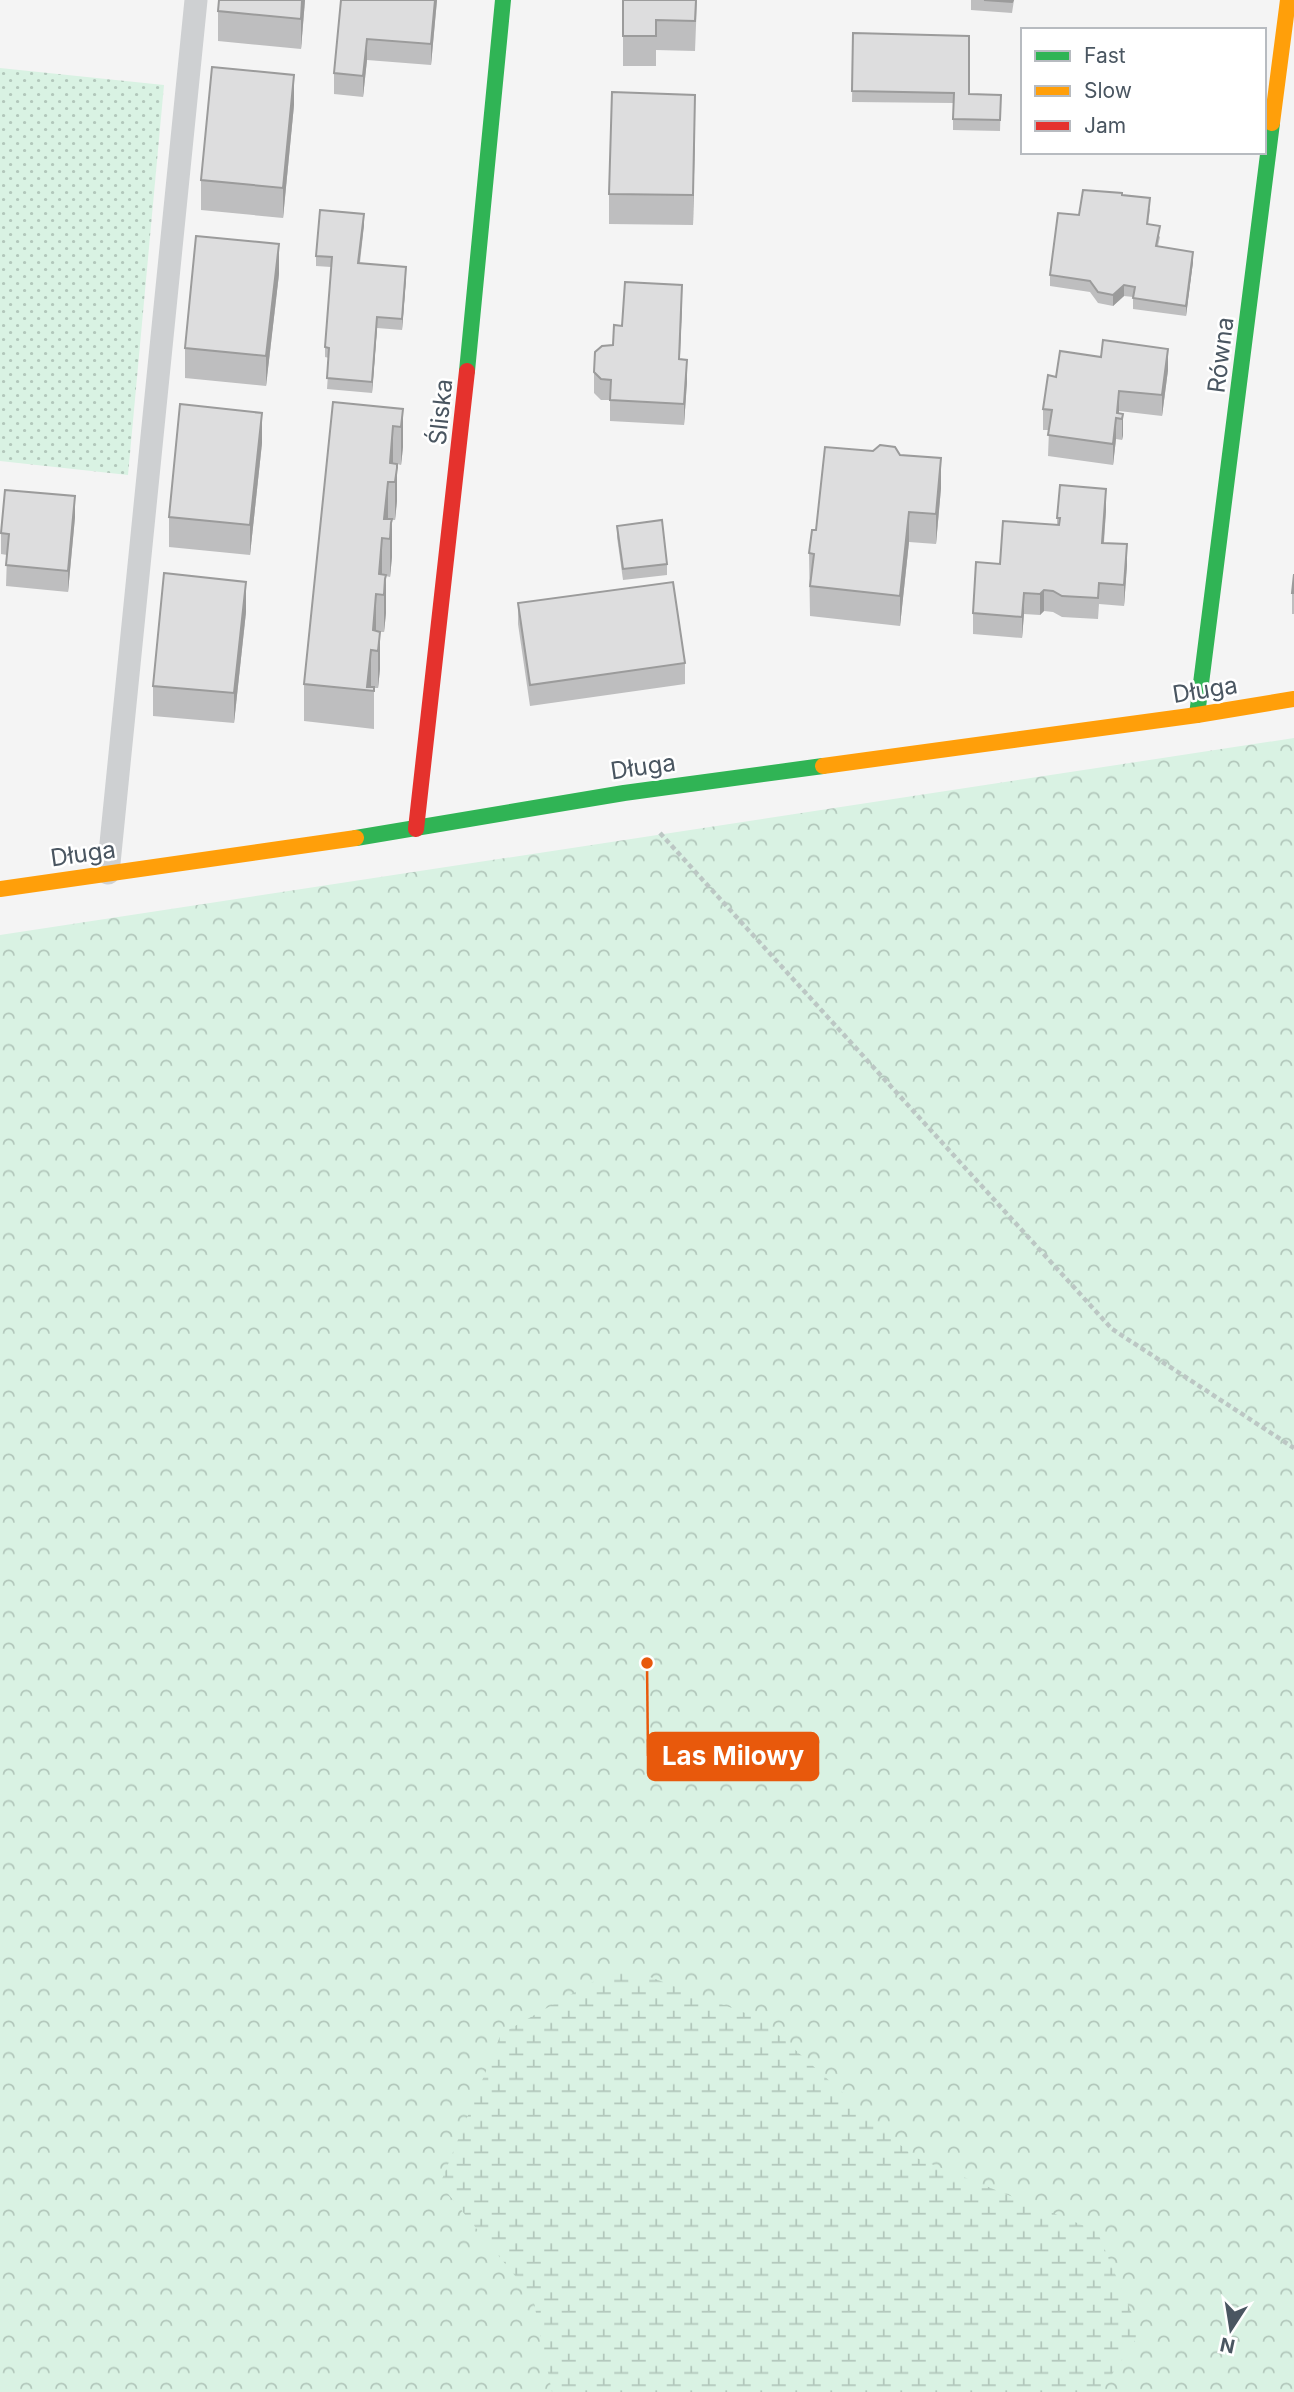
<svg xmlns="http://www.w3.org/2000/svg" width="1294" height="2392" font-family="Inter,sans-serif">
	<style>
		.grass { fill: url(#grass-dots) }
		.forest { fill: url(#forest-crowns) }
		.wetland { fill: url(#wetland-marsh) }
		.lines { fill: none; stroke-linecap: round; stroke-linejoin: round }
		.path { stroke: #bcc7c4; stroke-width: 4.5; stroke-dasharray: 5 3.5; stroke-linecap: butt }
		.lane { stroke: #ced0d2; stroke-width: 23 }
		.fast { stroke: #30b455; stroke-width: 16 }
		.slow { stroke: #ff9f0a; stroke-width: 16 }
		.jam { stroke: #e5322d; stroke-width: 16 }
		.wall { fill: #bebebf }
		.shaded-wall { fill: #9b9b9b }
		.building { fill: #ddddde; stroke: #9b9b9b; stroke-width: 2 }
		.labels { text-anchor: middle; stroke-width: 5; stroke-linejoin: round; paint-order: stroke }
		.street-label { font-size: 24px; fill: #4a5661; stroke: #fff }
		.leader { fill: none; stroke: #e8590c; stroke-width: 2.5 }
		.callout-dot { fill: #e8590c; stroke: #fff; stroke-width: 2.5 }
		.callout { fill: #e8590c; stroke: #e8590c; stroke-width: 2.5 }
		.callout-label { font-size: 26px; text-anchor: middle; font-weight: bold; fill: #fff }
	</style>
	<defs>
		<pattern id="grass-dots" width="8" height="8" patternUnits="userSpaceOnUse" patternTransform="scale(1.75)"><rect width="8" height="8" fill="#d9f2e3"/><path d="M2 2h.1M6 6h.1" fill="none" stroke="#b2c7bb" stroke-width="1.8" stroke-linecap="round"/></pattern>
		<pattern id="forest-crowns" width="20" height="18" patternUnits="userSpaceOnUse" patternTransform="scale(1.75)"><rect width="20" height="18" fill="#d9f2e3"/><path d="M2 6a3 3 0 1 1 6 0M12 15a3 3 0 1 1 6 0" fill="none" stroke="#b2c7bb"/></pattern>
		<pattern id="wetland-marsh" width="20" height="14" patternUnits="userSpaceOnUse" patternTransform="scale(1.75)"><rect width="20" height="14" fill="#d9f2e3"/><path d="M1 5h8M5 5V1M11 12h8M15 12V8" fill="none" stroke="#b2c7bb"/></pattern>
	</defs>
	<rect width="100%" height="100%" fill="#f4f4f4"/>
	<polygon class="grass" points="0,68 164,85 128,475 0,461"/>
	<polygon class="forest" points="1294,738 1294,2392 0,2392 0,935"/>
	<polygon class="wetland" points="621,1966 761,2019 914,2157 1097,2231 1140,2333 1100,2392 552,2392 533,2298 440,2184 501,2034"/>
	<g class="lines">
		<polyline class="path" points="660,833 1112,1329 1294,1448"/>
		<polyline class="lane" points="108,873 196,0"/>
		<g class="fast">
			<polyline points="467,371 503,0"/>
			<polyline points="1197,715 1272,123"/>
			<polyline points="356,838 624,793 823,766"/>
		</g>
		<g class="slow">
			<polyline points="1272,123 1288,0"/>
			<polyline points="823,766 1197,715 1294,699"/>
			<polyline points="0,889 356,838"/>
		</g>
		<polyline class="jam" points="416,829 467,371"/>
	</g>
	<g class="wall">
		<polygon points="305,0 301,49 218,41 218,11"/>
		<polygon points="341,0 437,0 431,65 367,60 363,97 334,94 334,73"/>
		<polygon points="623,0 697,0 695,51 656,50 656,66 623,66"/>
		<polygon points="971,0 1014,0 1012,13 971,10"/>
		<polygon points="853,33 969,94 1001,95 1000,131 953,130 953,103 852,102"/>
		<polygon points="294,105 283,218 201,210 201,180"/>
		<polygon points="695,125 693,225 609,224 609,194"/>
		<polygon points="1122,195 1150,209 1148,224 1160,237 1158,246 1193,262 1186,316 1133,309 1133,297 1124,296 1113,306 1098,303 1090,292 1050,286 1050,275 1079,215"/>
		<polygon points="364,225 360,263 406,278 402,330 377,328 372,393 327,389 329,358 325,357 325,347 331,267 316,266 316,256"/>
		<polygon points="279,274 266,386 185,378 185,348"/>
		<polygon points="682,306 679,359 687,381 684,425 610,421 610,400 601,400 594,393 594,372 613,345 622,326"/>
		<polygon points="1168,370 1162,416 1119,411 1119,413 1123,414 1123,435 1122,440 1116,439 1113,465 1048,456 1049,430 1043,430 1043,409 1056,377"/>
		<polygon points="333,402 403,409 403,447 401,465 397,464 397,501 395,520 392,520 392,557 390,577 386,576 386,613 384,632 380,632 380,669 378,688 374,688 374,729 304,721 304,684"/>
		<polygon points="262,443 250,555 169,547 169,517"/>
		<polygon points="900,455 941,488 936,544 909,542 900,626 810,616 809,553 816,530"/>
		<polygon points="1106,510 1104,543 1127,565 1124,606 1099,604 1098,619 1062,617 1053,612 1044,611 1040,615 1024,614 1022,638 973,634 973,613 1000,564 1057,525 1057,518"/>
		<polygon points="75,517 68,592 6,586 7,555 1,554 1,533"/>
		<polygon points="617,526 667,564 667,575 623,580 617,537"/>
		<polygon points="1294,574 1294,614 1292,614 1292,593"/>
		<polygon points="518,603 685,663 685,684 530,706 518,624"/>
		<polygon points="246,612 234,723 153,716 153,686"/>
	</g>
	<g class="shaded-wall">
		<polygon points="302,0 305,0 301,49 301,19"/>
		<polygon points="435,0 437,0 431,65 431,44"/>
		<polygon points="367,39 367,60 363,97 363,76"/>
		<polygon points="294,75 294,105 283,218 283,188"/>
		<polygon points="695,95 695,125 693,225 693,195"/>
		<polygon points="364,214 364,225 358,274 358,263"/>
		<polygon points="279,244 279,274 266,386 266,356"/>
		<polygon points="1193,252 1193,262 1186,316 1186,306"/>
		<polygon points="406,267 406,278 402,330 402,319"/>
		<polygon points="682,285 682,306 679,380 679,359"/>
		<polygon points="1124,285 1124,296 1113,306 1113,295"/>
		<polygon points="377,317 377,328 372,393 372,382"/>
		<polygon points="1168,349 1168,370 1162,416 1162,395"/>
		<polygon points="687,360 687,381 684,425 684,404"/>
		<polygon points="1119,391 1119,418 1117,418"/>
		<polygon points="403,409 403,447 401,465 401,427"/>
		<polygon points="262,413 262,443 250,555 250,525"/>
		<polygon points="1123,414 1123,435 1122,440 1122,419"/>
		<polygon points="1116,418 1116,439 1113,465 1113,444"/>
		<polygon points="393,426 393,464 390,463"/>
		<polygon points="941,458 941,488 936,544 936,514"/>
		<polygon points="397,464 397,501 395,520 395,482"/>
		<polygon points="388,482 388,520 384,519"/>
		<polygon points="1106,489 1106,510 1102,564 1102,543"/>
		<polygon points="75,496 75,517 68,592 68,571"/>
		<polygon points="909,512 909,542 900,626 900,596"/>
		<polygon points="392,519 392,557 390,577 390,539"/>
		<polygon points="382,538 382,576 379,574"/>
		<polygon points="1127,544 1127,565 1124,606 1124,585"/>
		<polygon points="386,575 386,613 384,632 384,595"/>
		<polygon points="246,582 246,612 234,723 234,693"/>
		<polygon points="1044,590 1044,611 1040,615 1040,594"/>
		<polygon points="1024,593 1024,614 1022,638 1022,617"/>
		<polygon points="376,594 376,632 373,630"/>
		<polygon points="380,632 380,669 378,688 378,651"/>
		<polygon points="371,650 371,688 367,687"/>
	</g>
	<g class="building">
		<polygon points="219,0 302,0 301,19 218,11"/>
		<polygon points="341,0 435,0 431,44 367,39 363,76 334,73"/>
		<polygon points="623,0 696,0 695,21 656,20 656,36 623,36"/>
		<polygon points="984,0 1013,0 1012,2"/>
		<polygon points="853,33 969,36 969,94 1001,95 1000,120 953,119 954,93 852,91"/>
		<polygon points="212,67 294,75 283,188 201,180"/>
		<polygon points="612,92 695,95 693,195 609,194"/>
		<polygon points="1083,190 1122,193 1122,195 1150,198 1147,224 1160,226 1156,246 1193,252 1186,306 1133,298 1135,287 1124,285 1113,295 1098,292 1090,281 1050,275 1058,213 1079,215"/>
		<polygon points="320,210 364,214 358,263 406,267 402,319 377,317 372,382 327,378 329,348 325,347 332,257 316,256"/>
		<polygon points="196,236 279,244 266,356 185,348"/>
		<polygon points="625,282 682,285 679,359 687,360 684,404 610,400 611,380 601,379 594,372 595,352 602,346 613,345 614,325 622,326"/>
		<polygon points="1103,340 1168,349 1162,395 1119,391 1117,413 1123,414 1122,419 1116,418 1113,444 1048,435 1052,410 1043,409 1048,375 1056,377 1060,351 1101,357"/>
		<polygon points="333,402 403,409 401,427 393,426 390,463 397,464 397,468 395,482 388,482 384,519 392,519 391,523 390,539 382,538 379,574 386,575 385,579 384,595 376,594 373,630 380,632 378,651 371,650 367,687 374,687 374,691 304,684"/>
		<polygon points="180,404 262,413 250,525 169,517"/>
		<polygon points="880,445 895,447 900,455 941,458 936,514 909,512 900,596 810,586 814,554 809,553 812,530 816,530 825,447 873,451"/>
		<polygon points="1060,485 1106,489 1102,543 1127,544 1124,585 1099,583 1098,598 1062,596 1053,591 1044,590 1040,594 1024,593 1022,617 973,613 976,562 1000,564 1003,521 1059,525 1060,518 1057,518"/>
		<polygon points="5,490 75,496 68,571 6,565 9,534 1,533"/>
		<polygon points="662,520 667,564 623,569 617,526"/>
		<polygon points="164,573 246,582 234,693 153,686"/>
		<polygon points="1294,574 1294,593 1292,593"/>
		<polygon points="673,582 685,663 530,685 518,603"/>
	</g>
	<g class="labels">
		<g class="street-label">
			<text transform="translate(1221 355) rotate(-83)" y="8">Równa</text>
			<text transform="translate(441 412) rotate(-84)" y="8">Śliska</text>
			<text transform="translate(1205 690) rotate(-9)" y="8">Długa</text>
			<text transform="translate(643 767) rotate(-8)" y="8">Długa</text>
			<text transform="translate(83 854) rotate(-8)" y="8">Długa</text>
		</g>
	</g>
	<path class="leader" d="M647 1663L648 1756"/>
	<circle class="callout-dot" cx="647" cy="1663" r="7"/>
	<rect class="callout" x="648" y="1733" width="170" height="47" rx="7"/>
	<g class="callout-label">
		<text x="733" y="1765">Las Milowy</text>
	</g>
	<rect x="1021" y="28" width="245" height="126" fill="#ffffff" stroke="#b7bbc0" stroke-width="2"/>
	<rect x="1035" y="51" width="35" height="10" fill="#30b455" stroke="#b7bbc0" stroke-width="2"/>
	<text x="1084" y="63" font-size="21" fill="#4a5661">Fast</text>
	<rect x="1035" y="86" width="35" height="10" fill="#ff9f0a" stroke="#b7bbc0" stroke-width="2"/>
	<text x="1084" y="98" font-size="21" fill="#4a5661">Slow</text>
	<rect x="1035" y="121" width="35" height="10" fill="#e5322d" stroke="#b7bbc0" stroke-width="2"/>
	<text x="1084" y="133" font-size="21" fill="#4a5661">Jam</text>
	<g transform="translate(1231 2329) rotate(192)" stroke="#ffffff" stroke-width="5" paint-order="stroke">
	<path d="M0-5L12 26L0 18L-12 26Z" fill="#4a5661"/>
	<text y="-10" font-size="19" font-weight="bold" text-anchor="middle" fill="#4a5661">N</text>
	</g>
</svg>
